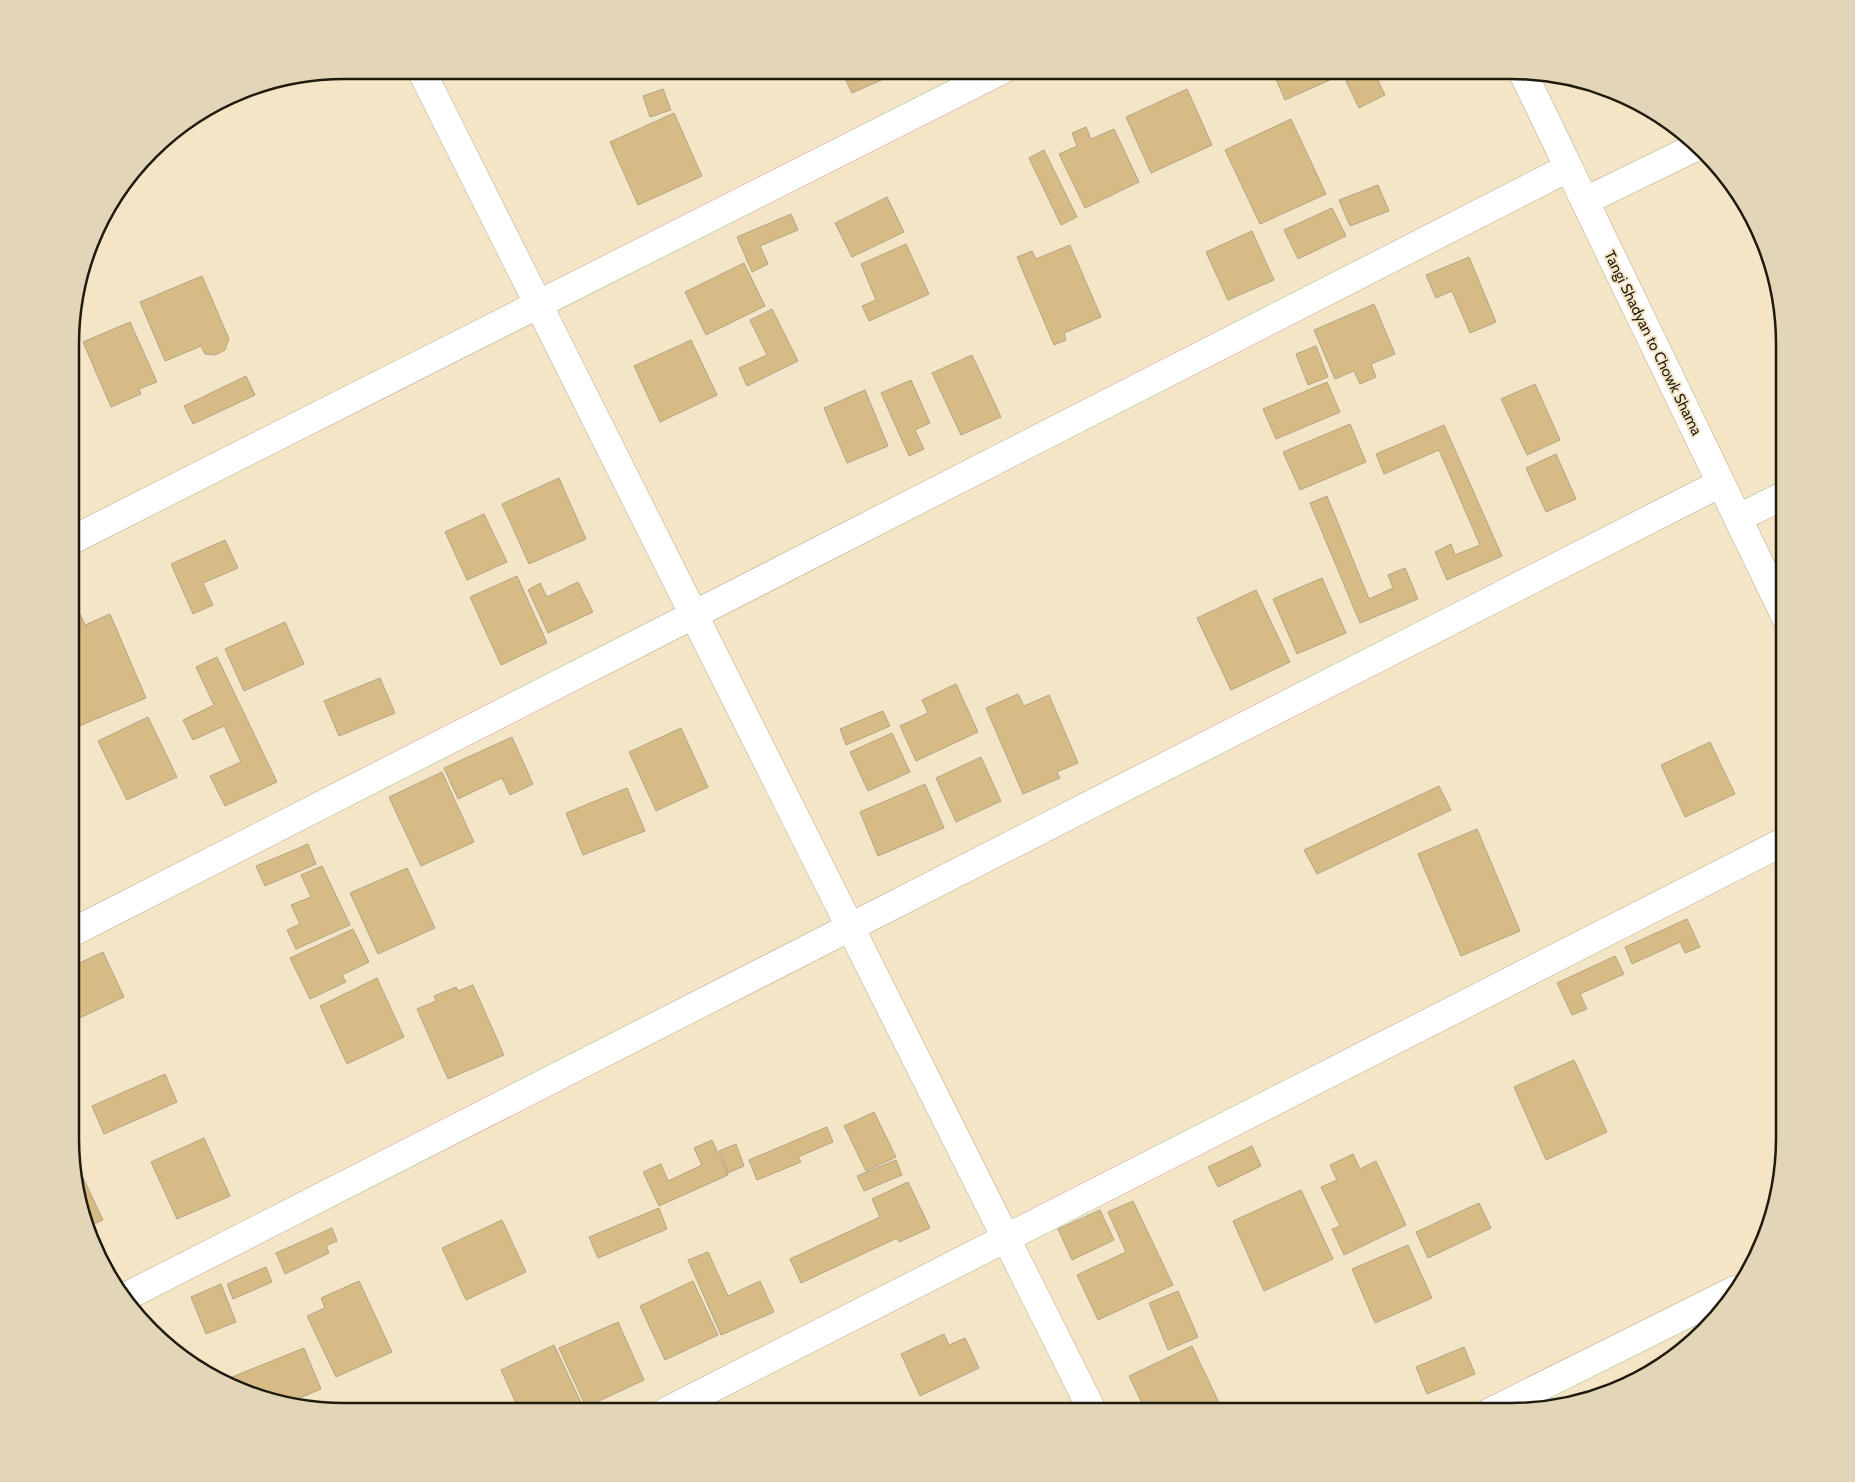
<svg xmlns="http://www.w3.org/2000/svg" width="1855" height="1482" font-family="Cabin,sans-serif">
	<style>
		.building { fill: #d6bb84; stroke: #b3a587 }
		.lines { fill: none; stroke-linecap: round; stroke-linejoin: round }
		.street-casing { stroke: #baac8e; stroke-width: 29 }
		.primary-casing { stroke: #baac8e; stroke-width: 29 }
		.street { stroke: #fff; stroke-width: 28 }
		.primary { stroke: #fff; stroke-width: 28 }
		.labels { text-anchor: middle; stroke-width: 4; stroke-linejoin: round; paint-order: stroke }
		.street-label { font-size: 15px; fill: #201b0f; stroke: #f4e5c6 }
		.rim { fill: none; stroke: #201b0f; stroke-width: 2.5 }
	</style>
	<rect width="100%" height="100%" fill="#f4e5c6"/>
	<g class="building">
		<polygon points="841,70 904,70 852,93"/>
		<polygon points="1272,70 1339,70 1341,75 1285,100"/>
		<polygon points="1367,70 1373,70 1385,95 1359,108 1346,81"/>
		<polygon points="663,89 671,110 650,117 643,96"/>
		<polygon points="1187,89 1212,145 1151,173 1126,117"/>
		<polygon points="674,113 702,176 638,205 610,142"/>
		<polygon points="1291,119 1326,194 1260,224 1225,150"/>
		<polygon points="1086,127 1091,139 1114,129 1139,182 1085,208 1059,154 1077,146 1072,133"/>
		<polygon points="1044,150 1077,217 1061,225 1029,158"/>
		<polygon points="1378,185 1389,211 1350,226 1339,200"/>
		<polygon points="887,197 904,232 852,257 835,223"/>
		<polygon points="1332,208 1346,236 1298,259 1284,230"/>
		<polygon points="791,214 798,230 760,246 768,264 752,272 737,237"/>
		<polygon points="1252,231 1274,280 1228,300 1206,252"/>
		<polygon points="906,244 929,294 869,321 862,306 876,300 861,264"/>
		<polygon points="1070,245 1101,317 1064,333 1066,340 1054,345 1017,257 1032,251 1036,259"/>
		<polygon points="1469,257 1496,322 1470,333 1452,291 1436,298 1426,275"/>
		<polygon points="744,263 765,306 706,335 685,292"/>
		<polygon points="202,276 229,339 225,350 215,355 205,354 201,346 165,361 140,302"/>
		<polygon points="1374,304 1395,354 1371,364 1376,377 1360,384 1354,371 1335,379 1314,330"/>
		<polygon points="772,309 798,361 747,386 739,368 767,355 750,320"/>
		<polygon points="130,322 157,382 139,389 141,394 111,407 83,342"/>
		<polygon points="691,340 717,395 660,422 634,366"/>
		<polygon points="1316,346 1328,377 1308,385 1296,354"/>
		<polygon points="972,355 1001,417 961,435 932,373"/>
		<polygon points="246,376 255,395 193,424 184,406"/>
		<polygon points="911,380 930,423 915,430 924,449 909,456 881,393"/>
		<polygon points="1327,382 1340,412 1276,439 1263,409"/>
		<polygon points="1535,384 1560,440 1527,455 1501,399"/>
		<polygon points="865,390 888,446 847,463 824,408"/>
		<polygon points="1350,424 1366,462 1300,490 1283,452"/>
		<polygon points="1444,425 1502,556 1447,580 1435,552 1451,544 1455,555 1480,545 1439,450 1384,474 1376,454"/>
		<polygon points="1556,454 1576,499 1546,512 1526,468"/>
		<polygon points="559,478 586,539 529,564 502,504"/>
		<polygon points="1327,496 1369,599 1393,588 1388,575 1405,568 1418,599 1360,623 1310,503"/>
		<polygon points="484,514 507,562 467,580 445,532"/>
		<polygon points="225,540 238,568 203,583 213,605 193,614 171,564"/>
		<polygon points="517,576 547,643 501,665 470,597"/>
		<polygon points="1322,578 1346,633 1297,654 1273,599"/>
		<polygon points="578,582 593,612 548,633 528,590 540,583 547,597"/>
		<polygon points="1256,590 1290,662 1231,690 1197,618"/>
		<polygon points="80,614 85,625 110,614 146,698 72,729 72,618"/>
		<polygon points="285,622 304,664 244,691 225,649"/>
		<polygon points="217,657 277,782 225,806 210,776 241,762 224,726 193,740 183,720 214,705 196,667"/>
		<polygon points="380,678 395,713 339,736 324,701"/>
		<polygon points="956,684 978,732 916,761 900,726 928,713 922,700"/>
		<polygon points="1018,694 1024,706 1049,695 1078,763 1057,772 1060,778 1023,794 986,708"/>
		<polygon points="883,711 890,726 846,745 840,729"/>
		<polygon points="148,717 177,777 127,800 98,741"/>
		<polygon points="681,728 708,787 656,811 629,752"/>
		<polygon points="892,733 910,772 868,791 850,752"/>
		<polygon points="512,737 533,784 510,795 502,778 458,799 444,768"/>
		<polygon points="1710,742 1735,794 1685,817 1661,765"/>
		<polygon points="981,757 1001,801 956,822 936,778"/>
		<polygon points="442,772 474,842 421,866 389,797"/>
		<polygon points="925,784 944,828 878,856 860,812"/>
		<polygon points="1439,786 1451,810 1317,874 1304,850"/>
		<polygon points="627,788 645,831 583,855 566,813"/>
		<polygon points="1477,829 1520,931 1461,956 1418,854"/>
		<polygon points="308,844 316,864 265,886 256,866"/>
		<polygon points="322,866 350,925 296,949 287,930 300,924 291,905 311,897 301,875"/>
		<polygon points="407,868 435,928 378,954 350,893"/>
		<polygon points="1687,919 1700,947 1685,953 1680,942 1632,964 1625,947"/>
		<polygon points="353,929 369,962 342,975 346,982 310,999 290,958"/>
		<polygon points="103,952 124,997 71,1022 71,967"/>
		<polygon points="1615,956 1624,974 1580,994 1587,1009 1572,1015 1557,983"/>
		<polygon points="377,978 404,1037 347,1064 320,1006"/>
		<polygon points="473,985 504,1055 448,1079 417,1009 436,1001 434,996 456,987 458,991"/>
		<polygon points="1574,1060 1607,1132 1546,1160 1514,1087"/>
		<polygon points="165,1074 177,1102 104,1134 92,1106"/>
		<polygon points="874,1112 896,1157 866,1171 844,1126"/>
		<polygon points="827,1127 833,1142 798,1157 801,1162 757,1180 749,1160"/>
		<polygon points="204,1138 230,1196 177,1219 151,1162"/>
		<polygon points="712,1140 728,1175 659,1206 643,1172 661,1164 668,1181 702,1165 694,1148"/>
		<polygon points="736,1144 744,1166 728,1173 719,1151"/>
		<polygon points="1252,1146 1261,1166 1218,1187 1208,1167"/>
		<polygon points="71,1152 103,1220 89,1226 71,1157"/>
		<polygon points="1353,1154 1360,1169 1376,1161 1406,1225 1344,1255 1332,1229 1340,1226 1321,1187 1337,1180 1330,1165"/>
		<polygon points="896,1160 902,1175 864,1191 857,1176"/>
		<polygon points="908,1182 930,1228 899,1242 897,1238 801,1283 790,1259 880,1217 872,1199"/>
		<polygon points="1301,1190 1333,1259 1264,1291 1233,1221"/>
		<polygon points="1133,1201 1173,1285 1098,1320 1077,1275 1126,1252 1108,1212"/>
		<polygon points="1479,1203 1491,1228 1428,1258 1416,1232"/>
		<polygon points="659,1208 667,1229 598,1258 589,1237"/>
		<polygon points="1100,1210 1114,1240 1072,1260 1058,1229"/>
		<polygon points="502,1220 526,1272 466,1300 442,1248"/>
		<polygon points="332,1228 337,1241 326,1246 329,1253 285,1274 276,1253"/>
		<polygon points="1408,1245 1432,1298 1375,1323 1352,1269"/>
		<polygon points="708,1252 728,1296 760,1281 774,1312 721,1335 688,1260"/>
		<polygon points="266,1267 272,1282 233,1299 227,1284"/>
		<polygon points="359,1281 392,1352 336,1377 307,1316 325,1308 321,1298"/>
		<polygon points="693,1281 718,1335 665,1360 640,1306"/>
		<polygon points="221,1284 236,1322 206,1334 191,1297"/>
		<polygon points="1178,1291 1198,1337 1168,1350 1149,1303"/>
		<polygon points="618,1322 644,1380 586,1407 559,1348"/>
		<polygon points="944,1334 949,1345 965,1338 979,1368 920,1396 901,1354"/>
		<polygon points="554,1345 584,1409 579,1412 520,1412 501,1370"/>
		<polygon points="1192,1346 1222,1409 1216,1412 1146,1412 1129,1376"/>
		<polygon points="1464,1347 1475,1374 1427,1394 1416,1367"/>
		<polygon points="304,1348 321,1389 288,1403 237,1390 232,1377"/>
	</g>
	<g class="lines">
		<g class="street-casing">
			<g id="street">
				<polyline points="421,70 1093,1412"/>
				<polyline points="1585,201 1698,146"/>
				<polyline points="1738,518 1785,495"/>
				<polyline points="72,540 1002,70"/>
				<polyline points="71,933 1568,168"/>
				<polyline points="127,1296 1721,483"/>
				<polyline points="665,1412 1785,841"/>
				<polyline points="1490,1412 1735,1290"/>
			</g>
		</g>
		<g class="primary-casing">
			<polyline id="primary" points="1522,71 1785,616"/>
		</g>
		<use href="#street" class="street"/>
		<use href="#primary" class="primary"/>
	</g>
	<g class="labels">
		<g class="street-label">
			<text transform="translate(1653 343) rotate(64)" y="5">Tangi Shadyan to Chowk Shama</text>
		</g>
	</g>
	<path d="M0 0H1855V1482H0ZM344 79H1511A265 265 0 0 1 1776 344V1138A265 265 0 0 1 1511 1403H344A265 265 0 0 1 79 1138V344A265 265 0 0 1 344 79Z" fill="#e3d5b7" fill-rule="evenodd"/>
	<path class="rim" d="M344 79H1511A265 265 0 0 1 1776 344V1138A265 265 0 0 1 1511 1403H344A265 265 0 0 1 79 1138V344A265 265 0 0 1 344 79Z"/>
</svg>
